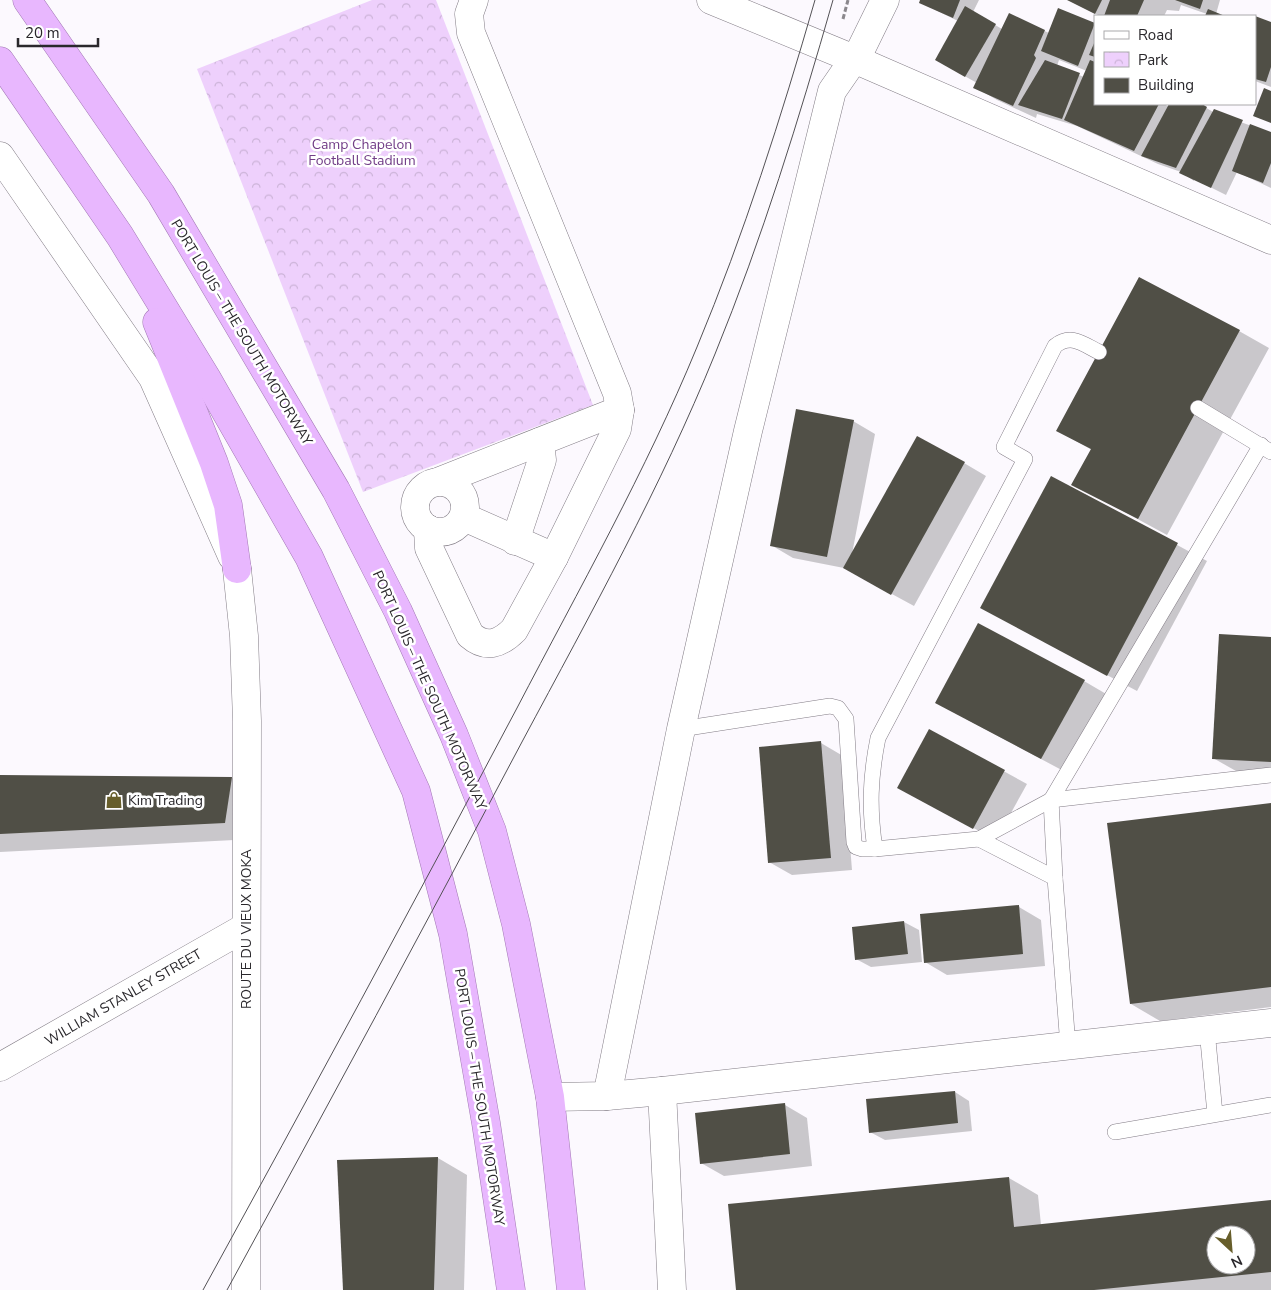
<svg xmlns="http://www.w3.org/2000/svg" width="1271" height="1290" font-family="'Nunito Sans',sans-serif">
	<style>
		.park { fill: url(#park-crowns) }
		.shadow { fill: #0003; fill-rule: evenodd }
		.building { fill: #504f46; fill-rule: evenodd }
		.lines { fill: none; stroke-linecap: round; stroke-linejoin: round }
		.service-casing { stroke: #827c85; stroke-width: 16 }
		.minor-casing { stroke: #827c85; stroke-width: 29 }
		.secondary-casing { stroke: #827c85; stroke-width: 29 }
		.trunk-casing { stroke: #a279b4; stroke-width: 29 }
		.path { stroke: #8b888d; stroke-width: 3; stroke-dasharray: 5 2.5; stroke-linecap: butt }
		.service { stroke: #fff; stroke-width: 15 }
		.minor { stroke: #fff; stroke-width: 28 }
		.secondary { stroke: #fff; stroke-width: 28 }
		.trunk { stroke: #e8b7fe; stroke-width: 28 }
		.tram { stroke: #535155; stroke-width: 1 }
		.labels { text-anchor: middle; stroke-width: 5; stroke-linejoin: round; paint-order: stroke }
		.park-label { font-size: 14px; fill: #723d87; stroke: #fff }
		.street-label { font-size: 14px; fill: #2a282c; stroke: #fff }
		.poi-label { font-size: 14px; fill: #2a282c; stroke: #fff; text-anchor: start }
	</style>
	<defs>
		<pattern id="park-crowns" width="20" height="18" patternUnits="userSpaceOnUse" patternTransform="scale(1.25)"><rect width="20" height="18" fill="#eed0fc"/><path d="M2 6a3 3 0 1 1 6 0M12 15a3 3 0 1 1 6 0" fill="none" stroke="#ccb3d8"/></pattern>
	</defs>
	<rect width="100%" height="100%" fill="#fcf9fe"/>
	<polygon class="park" points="372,0 436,0 593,405 363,492 197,69"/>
	<g class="shadow">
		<path d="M922,0h57l-6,12 29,17 7,-14 40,18 10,-24 36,15v80h69l5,3 1,-3h30l13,8 58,21v55l-34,-16 -11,23 -32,-16v2l-13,-9 -23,-8 -81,-38 -40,-12 -1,4 -39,-18 -22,-13 2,-4 -41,-23 22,-39 -37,-18zM1059,60l28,11 -3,6 -27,-11z"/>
		<polygon points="1068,0 1220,0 1216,14 1222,16 1206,16 1207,14 1181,5 1179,11 1167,10 1164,16 1100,16"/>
		<polygon points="1255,17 1271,23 1271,87 1255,81"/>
		<polygon points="1239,331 1269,348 1167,535 1073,484 1092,450 1058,431"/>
		<polygon points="853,421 875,434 852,554 964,463 986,476 914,606 844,568 793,558 771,545"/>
		<polygon points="1052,478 1207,561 1137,691 1011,624"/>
		<polygon points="1271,638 1271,777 1243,775 1213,758"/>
		<polygon points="1084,681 1113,698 1071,775 966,719"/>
		<polygon points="929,730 1027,784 996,840 921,800"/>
		<polygon points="821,743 843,756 852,870 792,875 769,862"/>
		<polygon points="0,776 232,778 261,795 254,839 0,852"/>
		<polygon points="1271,804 1271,1007 1160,1021 1131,1004"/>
		<polygon points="1019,907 1041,920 1045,966 947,975 925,962"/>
		<polygon points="904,922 919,930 922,962 871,967 856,959 853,928"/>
		<polygon points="955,1092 969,1101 972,1131 885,1140 870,1132"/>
		<polygon points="785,1105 807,1118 812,1166 724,1176 701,1163"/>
		<polygon points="438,1158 467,1175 464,1290 344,1290 338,1161"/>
		<path d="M1009,1178l29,17 3,30 230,-24v89h-534zM1216,1235h30v30h-30z"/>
	</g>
	<g class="building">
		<polygon points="920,0 960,0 953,18 919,3"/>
		<polygon points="1067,0 1102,0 1095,14"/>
		<polygon points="1110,0 1144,0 1137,16 1104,16"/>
		<polygon points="1175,0 1203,0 1200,9"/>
		<polygon points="965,6 996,24 965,77 935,60"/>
		<polygon points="1058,8 1095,23 1078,66 1041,51"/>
		<polygon points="1208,9 1225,16 1205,16"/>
		<polygon points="1009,13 1045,30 1034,55 1036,58 1013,106 973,88"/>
		<polygon points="1255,16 1271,22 1271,67 1266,82 1255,79"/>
		<polygon points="1095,41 1095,57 1089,55"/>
		<polygon points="1045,60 1080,73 1062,119 1018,105"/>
		<polygon points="1090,60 1095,62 1095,104 1159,104 1134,151 1064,120"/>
		<polygon points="1264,88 1271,91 1271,123 1253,116"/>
		<polygon points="1169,104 1202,104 1207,107 1176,168 1141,156"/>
		<polygon points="1214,109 1243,120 1211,188 1179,173"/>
		<polygon points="1250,124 1271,132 1271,163 1263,183 1232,171"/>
		<polygon points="1139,277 1240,330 1138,519 1071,485 1091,449 1056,431"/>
		<polygon points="796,409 854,420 827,557 770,546"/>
		<polygon points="917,436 965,462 891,595 843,568"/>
		<polygon points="1051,476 1178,543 1107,676 980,608"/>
		<polygon points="978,623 1085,680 1041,759 935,703"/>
		<polygon points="1219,634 1271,637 1271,762 1212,759"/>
		<polygon points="929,729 1005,770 973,829 897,788"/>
		<polygon points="821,741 831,858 768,863 759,747"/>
		<polygon points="0,775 232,777 225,823 0,834"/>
		<polygon points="1271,803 1271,987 1130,1004 1107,823"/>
		<polygon points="1019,905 1023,954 924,963 920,914"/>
		<polygon points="904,921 908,954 855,960 852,927"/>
		<polygon points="955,1091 958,1123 869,1133 866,1099"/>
		<polygon points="785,1103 790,1154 700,1164 695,1113"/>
		<polygon points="438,1157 434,1290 343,1290 337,1160"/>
		<path d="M1009,1177l5,50 257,-27v72l-177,18h-358l-8,-86zM1216,1235h30v30h-30z"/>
	</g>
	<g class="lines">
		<g class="service-casing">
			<g id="service">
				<path d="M1099,352c-16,-8 -28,-19 -44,-6l-51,101 21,12 -147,279c-8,40 -9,70 -3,111l104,-10 72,-39 220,-25"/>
				<polyline points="1198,408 1271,452"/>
				<polyline points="681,729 830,706 838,708 846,719 854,842 856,847 862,849 875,849"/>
				<polyline points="979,839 1055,878"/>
				<polyline points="1207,1030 1215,1114"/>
				<polyline points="1068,1046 1055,878 1051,800 1261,445"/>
				<polyline points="1115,1132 1271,1105"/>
			</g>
		</g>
		<g class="minor-casing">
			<g id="minor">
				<polyline points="711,0 854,59 1271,240"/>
				<polyline points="0,156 153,378 232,556"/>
				<polyline points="440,481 620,410"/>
				<circle cx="440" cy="507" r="25"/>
				<polyline points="464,517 554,557"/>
				<path d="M428,529l1,19 41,87c16,14 30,9 44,-5l40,-73 63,-128 3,-19 -3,-17 -146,-360 -2,-19 5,-14"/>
				<polyline points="515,541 542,460 540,442"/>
				<polyline points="0,1067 246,927"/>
				<polyline points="662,1091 672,1290"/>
				<polyline points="607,1096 681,729 748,431 832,91 861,49 885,0"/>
				<polyline points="550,1097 607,1096 662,1091 1271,1023"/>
			</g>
		</g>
		<g class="secondary-casing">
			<polyline id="secondary" points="237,569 244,636 247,721 246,1290"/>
		</g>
		<g class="trunk-casing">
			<g id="trunk">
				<polyline points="27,0 161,194 336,490 398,611 454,735 492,831 516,924 550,1097 571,1290"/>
				<polyline points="0,61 120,236 206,377 309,557 416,791 453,934 486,1123 511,1290"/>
				<polyline points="157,322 214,463 228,505 237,569"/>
			</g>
		</g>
		<polyline class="path" points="843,19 848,0"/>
		<use href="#service" class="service"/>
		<use href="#minor" class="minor"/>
		<use href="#secondary" class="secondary"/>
		<use href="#trunk" class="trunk"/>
		<g class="tram">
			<path d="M203,1290c106,-193 211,-387 314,-582 62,-119 129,-237 180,-361 47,-113 84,-229 118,-347"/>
			<path d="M227,1290c100,-183 199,-366 296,-550 68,-127 138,-253 192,-386 47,-115 84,-235 118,-354"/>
		</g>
	</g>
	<defs>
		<g id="shop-bare" transform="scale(1.35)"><path d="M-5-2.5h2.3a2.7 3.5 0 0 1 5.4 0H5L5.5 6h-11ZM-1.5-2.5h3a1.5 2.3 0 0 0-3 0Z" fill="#675e2b" stroke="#fff" stroke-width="2.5" paint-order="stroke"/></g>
	</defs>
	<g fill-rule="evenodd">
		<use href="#shop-bare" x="114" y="800"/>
	</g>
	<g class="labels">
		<g class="park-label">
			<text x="362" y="149">Camp Chapelon<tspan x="362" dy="16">Football Stadium</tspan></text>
		</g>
		<g class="street-label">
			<text transform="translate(242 332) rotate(59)" y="5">PORT LOUIS – THE SOUTH MOTORWAY</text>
			<text transform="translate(430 690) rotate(66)" y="5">PORT LOUIS – THE SOUTH MOTORWAY</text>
			<text transform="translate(246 929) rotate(-90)" y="5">ROUTE DU VIEUX MOKA</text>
			<text transform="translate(123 997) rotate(-30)" y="5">WILLIAM STANLEY STREET</text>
			<text transform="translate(480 1097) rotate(81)" y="5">PORT LOUIS – THE SOUTH MOTORWAY</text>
		</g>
		<g class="poi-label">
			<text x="128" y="805">Kim Trading</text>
		</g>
	</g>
	<rect x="1094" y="15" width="162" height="90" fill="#ffffff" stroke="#aaa9ab"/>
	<rect x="1104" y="31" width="25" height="8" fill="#ffffff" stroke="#aaa9ab"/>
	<text x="1138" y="40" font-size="15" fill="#2a282c">Road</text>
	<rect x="1104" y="52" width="25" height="15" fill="url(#park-crowns)" stroke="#aaa9ab"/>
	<text x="1138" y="65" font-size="15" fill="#2a282c">Park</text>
	<rect x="1104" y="78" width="25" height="15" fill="#504f46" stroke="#aaa9ab"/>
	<text x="1138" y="90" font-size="15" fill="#2a282c">Building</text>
	<g transform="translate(1231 1250) rotate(154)"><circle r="24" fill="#ffffff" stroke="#aaa9ab"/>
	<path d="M0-4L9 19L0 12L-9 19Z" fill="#675e2b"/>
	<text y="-8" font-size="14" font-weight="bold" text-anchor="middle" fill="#2a282c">N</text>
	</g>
	<path d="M18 38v8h80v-8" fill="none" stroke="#2a282c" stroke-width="2.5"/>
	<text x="25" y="38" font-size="15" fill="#2a282c" stroke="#ffffff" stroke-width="4" paint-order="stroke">20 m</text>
</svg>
